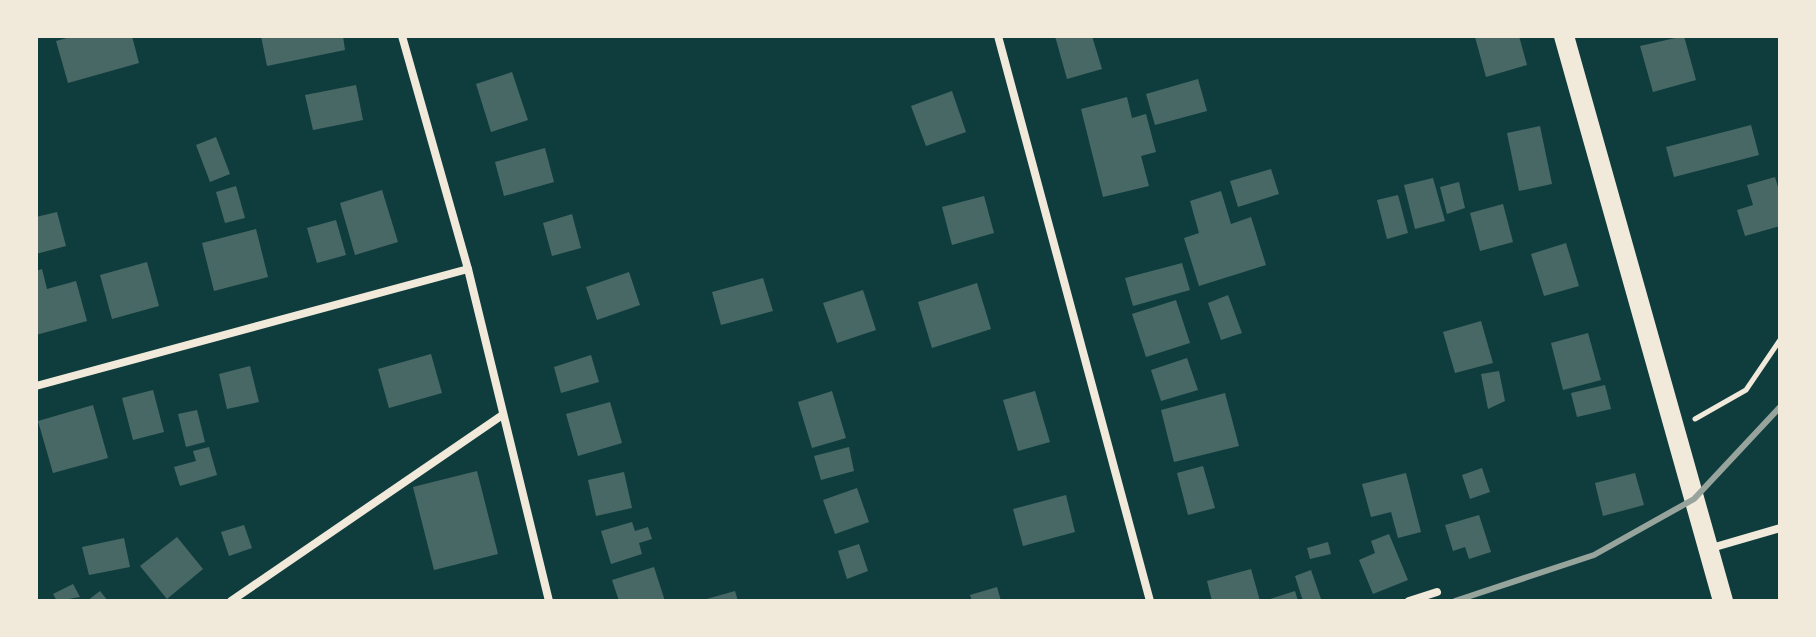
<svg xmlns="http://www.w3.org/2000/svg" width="1816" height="637" font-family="Rubik,sans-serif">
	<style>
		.building { fill: #486865 }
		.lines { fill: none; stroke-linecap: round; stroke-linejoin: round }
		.path { stroke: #f1e9da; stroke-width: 5 }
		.minor { stroke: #f1e9da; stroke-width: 8 }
		.primary { stroke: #f1e9da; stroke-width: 20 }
		.rail { stroke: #97a49c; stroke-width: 6 }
	</style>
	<rect width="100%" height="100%" fill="#0f3d3e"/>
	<g class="building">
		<polygon points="74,36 132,36 139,63 68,83 56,41"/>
		<polygon points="261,36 343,36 345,50 267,66"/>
		<polygon points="1055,36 1092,36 1102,69 1067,79"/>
		<polygon points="1480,36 1519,36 1527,65 1486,77 1475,37"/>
		<polygon points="1684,36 1696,80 1653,92 1640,46"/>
		<polygon points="512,72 528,120 491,132 476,84"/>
		<polygon points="1198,79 1207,111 1155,125 1146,94"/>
		<polygon points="356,85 363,120 313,130 305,95"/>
		<polygon points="952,91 966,132 926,146 911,106"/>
		<polygon points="1127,97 1132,118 1146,114 1156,152 1141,156 1149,186 1103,197 1081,109"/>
		<polygon points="1751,125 1759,155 1674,177 1666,147"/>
		<polygon points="1540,126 1552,184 1519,191 1507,133"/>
		<polygon points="216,137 230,174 210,182 196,145"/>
		<polygon points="545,148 554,182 504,196 495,162"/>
		<polygon points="1271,169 1279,194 1238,207 1230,181"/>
		<polygon points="1775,177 1780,194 1780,226 1745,236 1737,210 1753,205 1747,185"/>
		<polygon points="1433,178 1445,221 1415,229 1404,185"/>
		<polygon points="1459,182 1465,208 1447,214 1440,187"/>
		<polygon points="236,186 245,218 225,223 216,192"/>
		<polygon points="382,190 398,242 355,255 340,203"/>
		<polygon points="1221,191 1231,224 1251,217 1266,265 1199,286 1184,238 1199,233 1190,201"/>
		<polygon points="1398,195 1408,233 1387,239 1377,200"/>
		<polygon points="984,196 994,233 952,245 942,207"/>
		<polygon points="1503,204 1513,242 1480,251 1470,213"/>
		<polygon points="57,212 66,246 36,254 36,217"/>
		<polygon points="572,214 581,248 552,256 543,223"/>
		<polygon points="336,220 346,255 317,263 307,228"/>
		<polygon points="256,229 268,277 214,291 202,243"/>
		<polygon points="1566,243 1579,286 1544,296 1531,254"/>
		<polygon points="147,262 159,306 112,319 100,275"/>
		<polygon points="1182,263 1190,290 1133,306 1125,278"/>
		<polygon points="42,269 47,289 76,281 87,321 36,335 36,271"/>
		<polygon points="629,272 640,305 597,320 586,287"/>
		<polygon points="763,278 773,311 721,325 712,292"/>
		<polygon points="977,283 991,329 932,348 918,302"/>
		<polygon points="863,290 876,330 837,343 823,303"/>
		<polygon points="1228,295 1242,333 1221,340 1208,303"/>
		<polygon points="1176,300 1190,343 1146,357 1132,314"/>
		<polygon points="1481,321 1493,363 1455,373 1443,332"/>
		<polygon points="1588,333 1601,380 1563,390 1551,343"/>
		<polygon points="431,354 442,393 389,408 378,369"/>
		<polygon points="591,355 599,382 561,393 554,367"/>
		<polygon points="1187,358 1198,390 1161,401 1151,370"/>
		<polygon points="250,366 259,402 227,409 219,374"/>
		<polygon points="1499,371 1505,401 1488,409 1481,374"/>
		<polygon points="1605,385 1611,409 1577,417 1571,393"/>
		<polygon points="153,390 164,432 133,440 122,398"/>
		<polygon points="832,391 846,438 812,448 798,402"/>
		<polygon points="1035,391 1050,442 1018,451 1003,400"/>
		<polygon points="1225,393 1239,446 1174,462 1161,410"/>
		<polygon points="610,402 622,443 578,456 566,414"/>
		<polygon points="93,405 108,458 53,473 38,421"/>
		<polygon points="197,410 205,442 186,447 178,414"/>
		<polygon points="209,447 217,475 180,486 174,467 196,461 193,451"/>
		<polygon points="849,447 854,471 821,480 814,456"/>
		<polygon points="1203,466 1215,508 1188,515 1177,473"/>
		<polygon points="1482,468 1490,492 1470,499 1462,475"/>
		<polygon points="477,471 498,554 434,570 413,487"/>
		<polygon points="624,472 632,508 596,516 588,480"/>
		<polygon points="1406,473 1421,532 1398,538 1391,512 1371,517 1362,484"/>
		<polygon points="1635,473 1644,505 1603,516 1595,483"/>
		<polygon points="857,488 869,522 835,534 823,500"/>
		<polygon points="1066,495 1075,532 1023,546 1013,509"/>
		<polygon points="1479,515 1491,552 1469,559 1465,547 1453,551 1445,525"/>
		<polygon points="632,522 635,531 648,527 652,539 639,543 642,554 611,564 601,531"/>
		<polygon points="244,525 252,548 229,556 221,532"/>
		<polygon points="1389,534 1408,580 1373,594 1359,560 1375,553 1371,541"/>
		<polygon points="177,537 203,569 167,599 140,566"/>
		<polygon points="124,538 130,567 89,575 82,547"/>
		<polygon points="1328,542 1331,554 1310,559 1307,548"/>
		<polygon points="859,544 868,571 847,579 838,551"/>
		<polygon points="654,567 665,601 619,601 612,580"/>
		<polygon points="1251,569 1260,601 1212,601 1207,581"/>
		<polygon points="1311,570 1321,599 1303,601 1295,576"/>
		<polygon points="73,584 80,597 57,601 53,594"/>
		<polygon points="997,587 1001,601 972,601 970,595"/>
		<polygon points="100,591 108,601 87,601"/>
		<polygon points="735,591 738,601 703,601 703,600"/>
		<polygon points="1295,591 1298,601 1267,601 1267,600"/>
	</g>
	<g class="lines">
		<polyline class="path" points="1695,419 1746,390 1780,340"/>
		<g class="minor">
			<polyline points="402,36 468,269 549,601"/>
			<polyline points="998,36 1150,601"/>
			<polyline points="36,386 468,269"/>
			<polyline points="1708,549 1780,528"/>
			<polyline points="231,601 501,416"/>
			<polyline points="1409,601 1437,592"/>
		</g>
		<polyline class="primary" points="1564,36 1723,601"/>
		<polyline class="rail" points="1455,601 1594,555 1694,499 1780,407"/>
	</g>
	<rect width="1816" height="637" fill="none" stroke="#f1e9da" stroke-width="76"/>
</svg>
